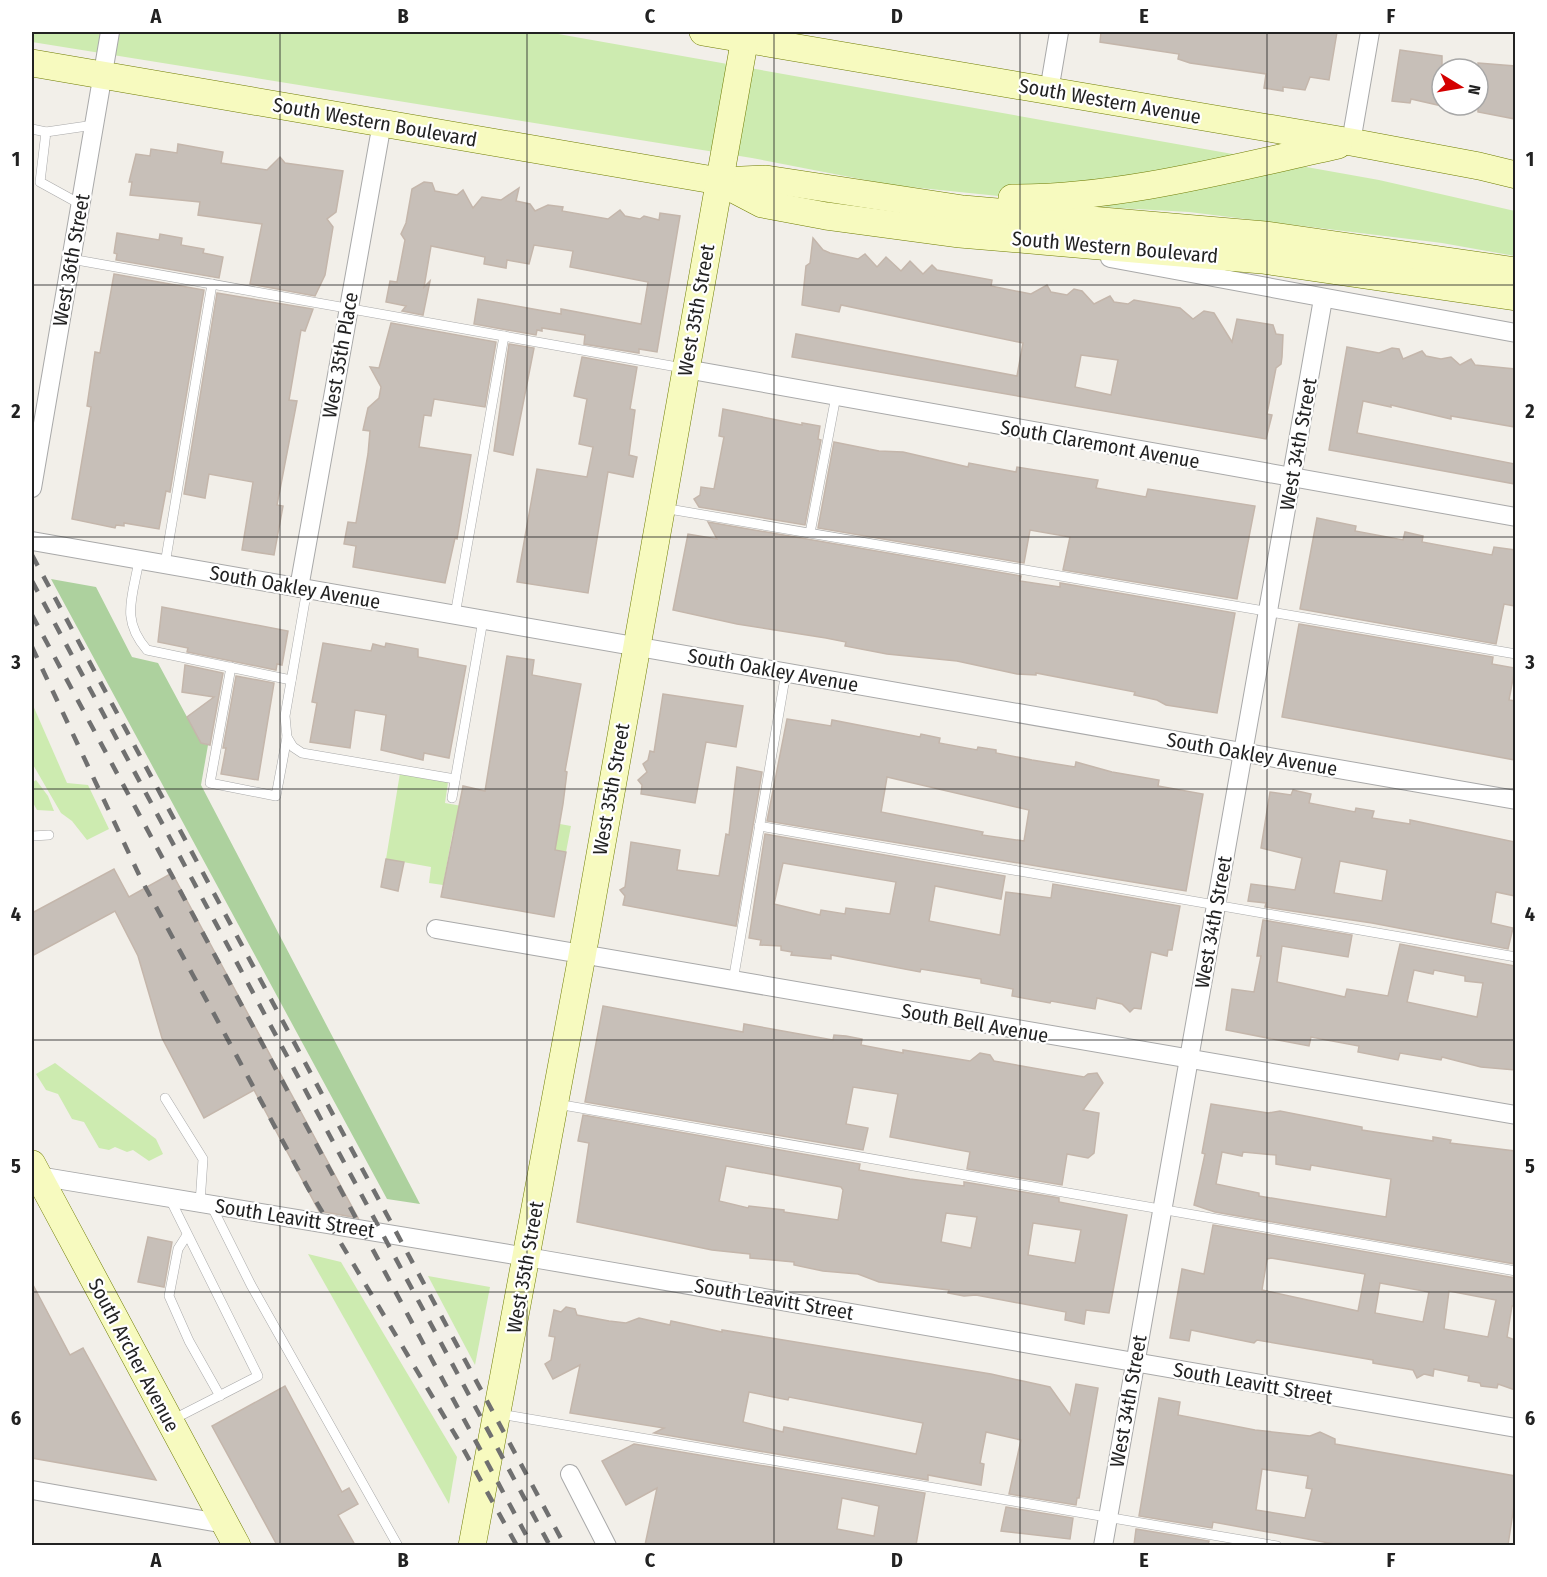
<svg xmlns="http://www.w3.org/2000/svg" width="1547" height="1577" font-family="'Fira Sans Condensed',sans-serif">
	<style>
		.grass { fill: #cdebb0 }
		.forest { fill: #add19e }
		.building { fill: #c7bfb8; stroke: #c4b6ab; stroke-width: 1.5; fill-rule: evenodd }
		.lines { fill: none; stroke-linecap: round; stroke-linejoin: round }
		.lane-casing { stroke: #a9a9a9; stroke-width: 10 }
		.street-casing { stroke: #a9a9a9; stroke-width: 20 }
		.secondary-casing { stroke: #707d05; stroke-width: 28 }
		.lane { stroke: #fff; stroke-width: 9 }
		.street { stroke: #fff; stroke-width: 18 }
		.secondary { stroke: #f7fabf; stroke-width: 27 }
		.rail { stroke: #707070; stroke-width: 4.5; stroke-dasharray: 12 12; stroke-linecap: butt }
		.grid { fill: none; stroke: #222; stroke-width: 1.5; stroke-opacity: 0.55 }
		.labels { text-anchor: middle; stroke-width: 4.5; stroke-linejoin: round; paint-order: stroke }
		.street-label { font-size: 20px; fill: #222; stroke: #fff }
		.neatline { fill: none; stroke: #222; stroke-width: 2 }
		.grid-label { font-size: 20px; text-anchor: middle; font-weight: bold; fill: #222 }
	</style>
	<rect width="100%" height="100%" fill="#f2efe9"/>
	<g class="grass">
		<polygon points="32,32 547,32 1379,180 1515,211 1515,256 1442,243 1189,212 1117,208 891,185 752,158 32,42"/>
		<polygon points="32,703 67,783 88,785 109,829 87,840 72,821 61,813 32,763"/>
		<polygon points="400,773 448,782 445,803 571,826 566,852 453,831 443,885 429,883 431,867 386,859"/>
		<polygon points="36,780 48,796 54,811 37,810 32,801 32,783"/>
		<polygon points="55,1063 156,1139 163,1154 149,1161 133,1150 127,1152 115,1147 109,1150 99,1148 84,1122 72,1119 58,1094 46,1090 36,1074"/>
		<polygon points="308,1254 341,1262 457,1457 449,1504"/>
		<polygon points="428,1276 490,1287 475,1365"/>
	</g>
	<polygon class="forest" points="51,579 96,587 132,657 158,663 201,743 208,745 201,785 420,1204 387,1199"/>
	<g class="building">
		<polygon points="1101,32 1337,32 1329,80 1310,77 1305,90 1283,87 1283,91 1264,88 1266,74 1190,63 1178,59 1179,54 1100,42"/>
		<polygon points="1400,50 1442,56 1442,106 1411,99 1410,103 1392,101"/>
		<polygon points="1478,63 1515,66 1515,119 1478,112"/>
		<polygon points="178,144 223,152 221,163 267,170 280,157 285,163 343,171 336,212 327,219 333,227 325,275 315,296 250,284 262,224 198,215 200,202 130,195 132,182 129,182 136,154 150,156 151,149 177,153"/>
		<polygon points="424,182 432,183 435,191 457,195 463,190 473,208 482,197 501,200 519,188 516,201 530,204 535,211 548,205 563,207 562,211 608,219 620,210 625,216 640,219 644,216 659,220 660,213 680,216 657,352 639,349 639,353 584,344 585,335 542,328 542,331 537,330 536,335 474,324 478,299 561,314 561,309 641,324 648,282 570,267 573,251 534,245 529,264 507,260 506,268 484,264 485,257 431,246 424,287 430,281 423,315 402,311 406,306 386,302 390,281 397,282 405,240 401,234 406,223 412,189"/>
		<polygon points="117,233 159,240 160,234 182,238 181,245 204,249 203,253 223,257 219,278 116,260 117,254 114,253"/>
		<path d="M813,238l10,12 7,3 28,6 7,-5 12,13 9,-10 15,14 9,-10 13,13 9,-9 5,5 55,10 -1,6 40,8 16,-9 4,7 16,3 7,-6 8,2 12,13 16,-8 4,6 14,2 6,-4 46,8 13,11 11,-8 10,2 18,29 5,-23 36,6 3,9 7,1 -1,22 -1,7 -5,4 -9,46 5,1 -6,24 -474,-82 4,-23 221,42 6,-33 -182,-38 -2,7 -37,-7 4,-39 4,-3zM1081,355l37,5 -7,35 -36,-8z"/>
		<polygon points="114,274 204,290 170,492 166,491 159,529 124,523 124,526 116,525 115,528 72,519 91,407 87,406 95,352 100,353"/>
		<polygon points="217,293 313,309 305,331 301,330 289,400 297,401 277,505 283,506 274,555 242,550 253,482 209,474 205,498 184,494"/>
		<polygon points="391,323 496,342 485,407 434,399 431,416 424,415 419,447 471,455 457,539 455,538 445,583 353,567 356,546 344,544 348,522 356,523 368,454 370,431 363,430 368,408 379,398 381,387 370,367 379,368"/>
		<polygon points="509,344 534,348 513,455 494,451"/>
		<polygon points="1347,347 1379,353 1392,348 1399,349 1403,359 1422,351 1426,356 1441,359 1451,357 1460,365 1471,359 1475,365 1515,369 1515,427 1451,416 1451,419 1391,405 1391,407 1363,401 1357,433 1515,464 1515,484 1329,450"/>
		<polygon points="582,357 637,367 630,409 635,410 629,455 637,457 633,477 608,472 588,593 517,582 537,469 587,477 593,447 579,444 587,399 574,396"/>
		<polygon points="723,409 802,425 802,423 820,426 818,439 821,440 805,525 699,507 694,499 700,495 701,487 714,489 724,437 719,436"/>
		<polygon points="834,442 879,451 903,452 968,467 969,463 1016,472 1017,467 1098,480 1096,488 1146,497 1148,489 1255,506 1237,599 1063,570 1070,537 1030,530 1024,563 818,528"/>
		<polygon points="1317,518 1356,526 1355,531 1403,540 1405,532 1423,536 1422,542 1492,555 1494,547 1515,550 1515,606 1504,604 1496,644 1300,609"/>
		<polygon points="708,522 1021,576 1020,581 1060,587 1060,583 1235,613 1217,713 1166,705 1157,700 1134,695 1135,692 1036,673 1036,675 1017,674 957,661 887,654 845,646 846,642 826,638 737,624 673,610 688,534 717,539"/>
		<polygon points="162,607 288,631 282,665 277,664 276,670 187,652 188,648 158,642"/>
		<polygon points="1299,624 1493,657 1492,664 1515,668 1509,700 1515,701 1515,760 1282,717"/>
		<polygon points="323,643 371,651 373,644 385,647 386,643 418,649 418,657 466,666 449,758 424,753 423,760 381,750 386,715 355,710 350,748 310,742 317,703 312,702"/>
		<polygon points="507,656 534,660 532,675 581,684 565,771 567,772 563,804 555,850 566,852 554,917 441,897 463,786 485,791"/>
		<polygon points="185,665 223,673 210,745 201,743 187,717 214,697 182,692"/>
		<polygon points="236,676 274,683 258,780 221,774 226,748 223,748"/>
		<polygon points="663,694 743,706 736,747 706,742 695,803 641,794 642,785 638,780 647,772 643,764 648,760 650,751 654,752"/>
		<path d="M787,719l44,7 1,-6 88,17 1,-3 19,4 -1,5 38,7 1,-3 18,3v3l36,7 43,7 1,-5 36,10 47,8 -1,6 45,8 -17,97 -419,-70zM887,777l142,33 -5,31 -42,-6 1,-3 -102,-20z"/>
		<polygon points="737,767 762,772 736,926 623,905 625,896 620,890 625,887 631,842 680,850 677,870 719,876 726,834 729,835"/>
		<path d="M1293,790l18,4 -2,9 46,9 1,-4 18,3 -2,7 38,6v-4l105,22v54l-19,-4 -5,31 22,5 -5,21 -136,-26 -107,-16 1,-4 -18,-2 3,-17 44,6 7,-32 -41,-10 9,-56 21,3zM1340,861l47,9 -5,31 -48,-8z"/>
		<path d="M765,834l240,42 -4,23 -66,-13 -6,35 71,14 6,-43 45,6 2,-14 127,22 -8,44h-4l-1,6 -16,-4 -10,57 -7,-1 -4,4 -8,-8 -25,-6 -2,11 -44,-8 -1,2 -38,-7 1,-7 -32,-6v-4l-60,-10 -1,3 -89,-17v4l-40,-4 1,-3 -11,-2v-4l-21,-1 1,-5 -12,-2zM783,863l113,19 -6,32 -44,-6 -1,6 -24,-4 -1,5 -46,-11z"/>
		<polygon points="386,859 404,862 398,891 381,887"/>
		<polygon points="114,869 129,897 172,873 358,1218 319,1211 254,1090 204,1118 162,1038 138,956 115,911 32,956 32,913"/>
		<path d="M1263,920l89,15 -4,22 -66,-11 -5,36 68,15 2,-8 41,7 12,-52 115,22v104l-34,-3 -39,-10 -1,3 -41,-7 -2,7 -40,-8 1,-6 -48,-9 -2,9 -83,-16 6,-41 22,3 7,-36h-4zM1414,970l19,4 1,-4 31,6v5l18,2 -6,34 -70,-15z"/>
		<polygon points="603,1006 743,1032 744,1024 833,1040 834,1035 846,1036 862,1039 861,1045 903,1053 903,1050 970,1061 980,1053 990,1055 994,1061 1084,1077 1088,1074 1097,1073 1103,1083 1083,1110 1099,1113 1094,1153 1088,1158 1067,1154 1062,1185 967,1169 970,1152 890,1137 898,1094 853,1087 846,1124 868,1128 863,1150 585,1102"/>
		<path d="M1211,1104l57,9 12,-2 82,16v3l71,11v-4l18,3 -1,3 65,8v113l-300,-52 -21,-7 11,-51 -3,-1zM1222,1152l20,4 1,-4 33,3v9l34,6 1,-5 80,14 -5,38 -127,-21v-3l-43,-9z"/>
		<path d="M583,1115l277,49 -1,6 51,9 54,7v-4l95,16v4l68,13 -18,98 -23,-3 -2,14 -19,-4 1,-8 -90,-17 -12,1 -16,-3 1,-3 -70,-8 -21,-8 -35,-3 -29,-6v-3l-44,-4v-4l-38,-4 -135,-28 12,-79 -11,-2zM726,1166l115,21 2,3 -5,30 -54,-8v-2l-35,-4 -1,2 -29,-7zM946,1213l31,4 -6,31 -30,-6zM1033,1223l48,7 -6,33 -47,-8z"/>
		<path d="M1213,1225l302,53v28h-3l-5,31 8,3v50l-17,-6 -1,4 -16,-2 -1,-3 -12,-2 1,-5 -35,-7 -1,7 -9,-2 -7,4 -4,-8 -40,-7v-3l-116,-20 -3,3 -63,-13 -2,11 -19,-3 12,-69 22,5zM1271,1258l94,16 -7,37 -96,-21 5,-31zM1380,1283l49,9 -6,30 -48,-9zM1449,1291l47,9 -8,37 -44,-8z"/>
		<polygon points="148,1237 172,1242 164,1287 138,1282"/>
		<polygon points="32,1283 70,1355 83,1348 156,1480 32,1458"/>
		<path d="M566,1307l9,2 2,6 32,6 17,2 13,-5 31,7 1,-4 51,11v-2l269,44 59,13 20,28 6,-31 22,4 -19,110h-2l-1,7 -67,-11 12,-54 -35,-8 -6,31 4,1 -3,21 -53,-10v5l-274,-47 10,-5 -94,-15 10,-48 -27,14 -8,-15 6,-4 4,-23 -6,-1 5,-26 7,2zM749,1392l39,8 1,-3 134,26 -7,31 -132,-27 -1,5 -40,-10z"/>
		<polygon points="285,1386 342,1492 349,1488 358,1504 338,1515 355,1545 277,1545 212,1426"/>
		<path d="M1159,1398l21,4 -2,13 77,15 55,6 10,-4 15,7v5l180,32v23l-7,46h-168l-127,-23 -1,6 -73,-12zM1262,1469l46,7 -2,12 6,1 -7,29 -49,-8z"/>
		<path d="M634,1444l291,49 -9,52h-271l12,-57 -31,17 -24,-44zM842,1498l37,8 -5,30 -37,-7z"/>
		<polygon points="1006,1507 1073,1518 1070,1539 1001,1531"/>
		<polygon points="1136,1529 1209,1541 1208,1545 1134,1545"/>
	</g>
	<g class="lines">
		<g class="lane-casing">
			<g id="lane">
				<polyline points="32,129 46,132"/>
				<polyline points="80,204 40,182 46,132 94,125"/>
				<polyline points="71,259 683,368"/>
				<polyline points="663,508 1516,654"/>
				<polyline points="810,533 836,396"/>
				<path d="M139,560c-6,37 -19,59 8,90l144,30"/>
				<polyline points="165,564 212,284"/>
				<polyline points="307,589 285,716 287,737 293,747 302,753 455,779"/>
				<polyline points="455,615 504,336"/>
				<polyline points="231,667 210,783 276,796 287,737"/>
				<polyline points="452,798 483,620"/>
				<polyline points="759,826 1516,957"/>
				<polyline points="32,836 49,835"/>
				<polyline points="733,981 786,672"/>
				<polyline points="165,1098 203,1159 200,1203"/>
				<polyline points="557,1104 1516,1271"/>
				<polyline points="170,1199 258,1376 172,1420"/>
				<polyline points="211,1205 251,1285 398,1546"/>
				<polyline points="187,1235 178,1249 169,1296 189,1341 220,1396"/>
				<polyline points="500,1414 1277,1546"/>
			</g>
		</g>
		<g class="street-casing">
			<g id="street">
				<polyline points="1049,91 1059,32"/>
				<polyline points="1351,142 1370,32"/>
				<polyline points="1110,258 1516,333"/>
				<polyline points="686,369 1516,517"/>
				<polyline points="32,488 110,32"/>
				<polyline points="32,541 1516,800"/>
				<polyline points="299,588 382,123"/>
				<polyline points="436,929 1516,1115"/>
				<polyline points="32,1175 527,1257 1516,1428"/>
				<polyline points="570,1474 607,1546"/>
				<polyline points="32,1490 225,1524"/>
				<polyline points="1103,1546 1323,299"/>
			</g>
		</g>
		<g class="secondary-casing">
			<g id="secondary">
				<polyline points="703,32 1351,142 1479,166 1516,175"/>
				<polyline points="32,63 719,181 766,179 963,209 1265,235 1516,271"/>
				<polyline points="720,182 762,204 826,216 960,234 1262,260 1516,297"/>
				<path d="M1012,198c107,1 221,-30 326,-53"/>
				<polyline points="32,1164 237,1546"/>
				<polyline points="472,1546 582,956 746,32"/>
			</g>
		</g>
		<use href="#lane" class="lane"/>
		<use href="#street" class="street"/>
		<use href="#secondary" class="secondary"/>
		<g class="rail">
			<polyline points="32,555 565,1546"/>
			<polyline points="32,581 550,1546"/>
			<polyline points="32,615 532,1546"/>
			<polyline points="32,647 141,879 308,1188 460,1443 517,1546"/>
		</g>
	</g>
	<path class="grid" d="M280,32v1514M527,32v1514M774,32v1514M1020,32v1514M1267,32v1514M32,285h1484M32,537h1484M32,789h1484M32,1040h1484M32,1292h1484"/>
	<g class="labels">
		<g class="street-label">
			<text transform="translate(1110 101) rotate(10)" y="7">South Western Avenue</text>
			<text transform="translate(375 122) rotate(10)" y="7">South Western Boulevard</text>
			<text transform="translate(1115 247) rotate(5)" y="7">South Western Boulevard</text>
			<text transform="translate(71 260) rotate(-80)" y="7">West 36th Street</text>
			<text transform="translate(696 310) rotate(-80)" y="7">West 35th Street</text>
			<text transform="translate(340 355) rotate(-80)" y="7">West 35th Place</text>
			<text transform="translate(1100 444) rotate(10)" y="7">South Claremont Avenue</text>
			<text transform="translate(1298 444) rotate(-80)" y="7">West 34th Street</text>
			<text transform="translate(295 587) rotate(10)" y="7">South Oakley Avenue</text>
			<text transform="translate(773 670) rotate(10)" y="7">South Oakley Avenue</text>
			<text transform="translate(1252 754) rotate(10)" y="7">South Oakley Avenue</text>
			<text transform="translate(611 789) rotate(-80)" y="7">West 35th Street</text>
			<text transform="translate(1213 922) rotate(-80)" y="7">West 34th Street</text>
			<text transform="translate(975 1023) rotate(10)" y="7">South Bell Avenue</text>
			<text transform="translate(295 1218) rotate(9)" y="7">South Leavitt Street</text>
			<text transform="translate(525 1267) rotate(-80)" y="7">West 35th Street</text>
			<text transform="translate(774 1299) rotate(10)" y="7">South Leavitt Street</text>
			<text transform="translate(134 1355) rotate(62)" y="7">South Archer Avenue</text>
			<text transform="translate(1253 1383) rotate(10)" y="7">South Leavitt Street</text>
			<text transform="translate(1128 1401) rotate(-80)" y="7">West 34th Street</text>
		</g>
	</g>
	<rect width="1547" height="1577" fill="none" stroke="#ffffff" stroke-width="66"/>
	<g transform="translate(1460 87) rotate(101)"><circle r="28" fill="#ffffff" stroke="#a7a7a7" stroke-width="1.5"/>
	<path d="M0-4.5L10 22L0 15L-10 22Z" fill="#d40000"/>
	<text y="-9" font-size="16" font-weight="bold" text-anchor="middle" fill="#222222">N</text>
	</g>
	<rect x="33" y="33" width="1481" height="1511" class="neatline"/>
	<g class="grid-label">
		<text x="156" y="23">A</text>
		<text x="403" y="23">B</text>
		<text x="650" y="23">C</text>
		<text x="897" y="23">D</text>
		<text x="1144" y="23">E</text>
		<text x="1391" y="23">F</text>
		<text x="16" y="166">1</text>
		<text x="1530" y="166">1</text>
		<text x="16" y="418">2</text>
		<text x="1530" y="418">2</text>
		<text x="16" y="669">3</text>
		<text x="1530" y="669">3</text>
		<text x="16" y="921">4</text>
		<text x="1530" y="921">4</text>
		<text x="16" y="1173">5</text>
		<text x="1530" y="1173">5</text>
		<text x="16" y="1425">6</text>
		<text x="1530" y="1425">6</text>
		<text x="156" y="1567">A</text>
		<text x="403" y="1567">B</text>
		<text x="650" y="1567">C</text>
		<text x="897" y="1567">D</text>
		<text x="1144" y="1567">E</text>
		<text x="1391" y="1567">F</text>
	</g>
</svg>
